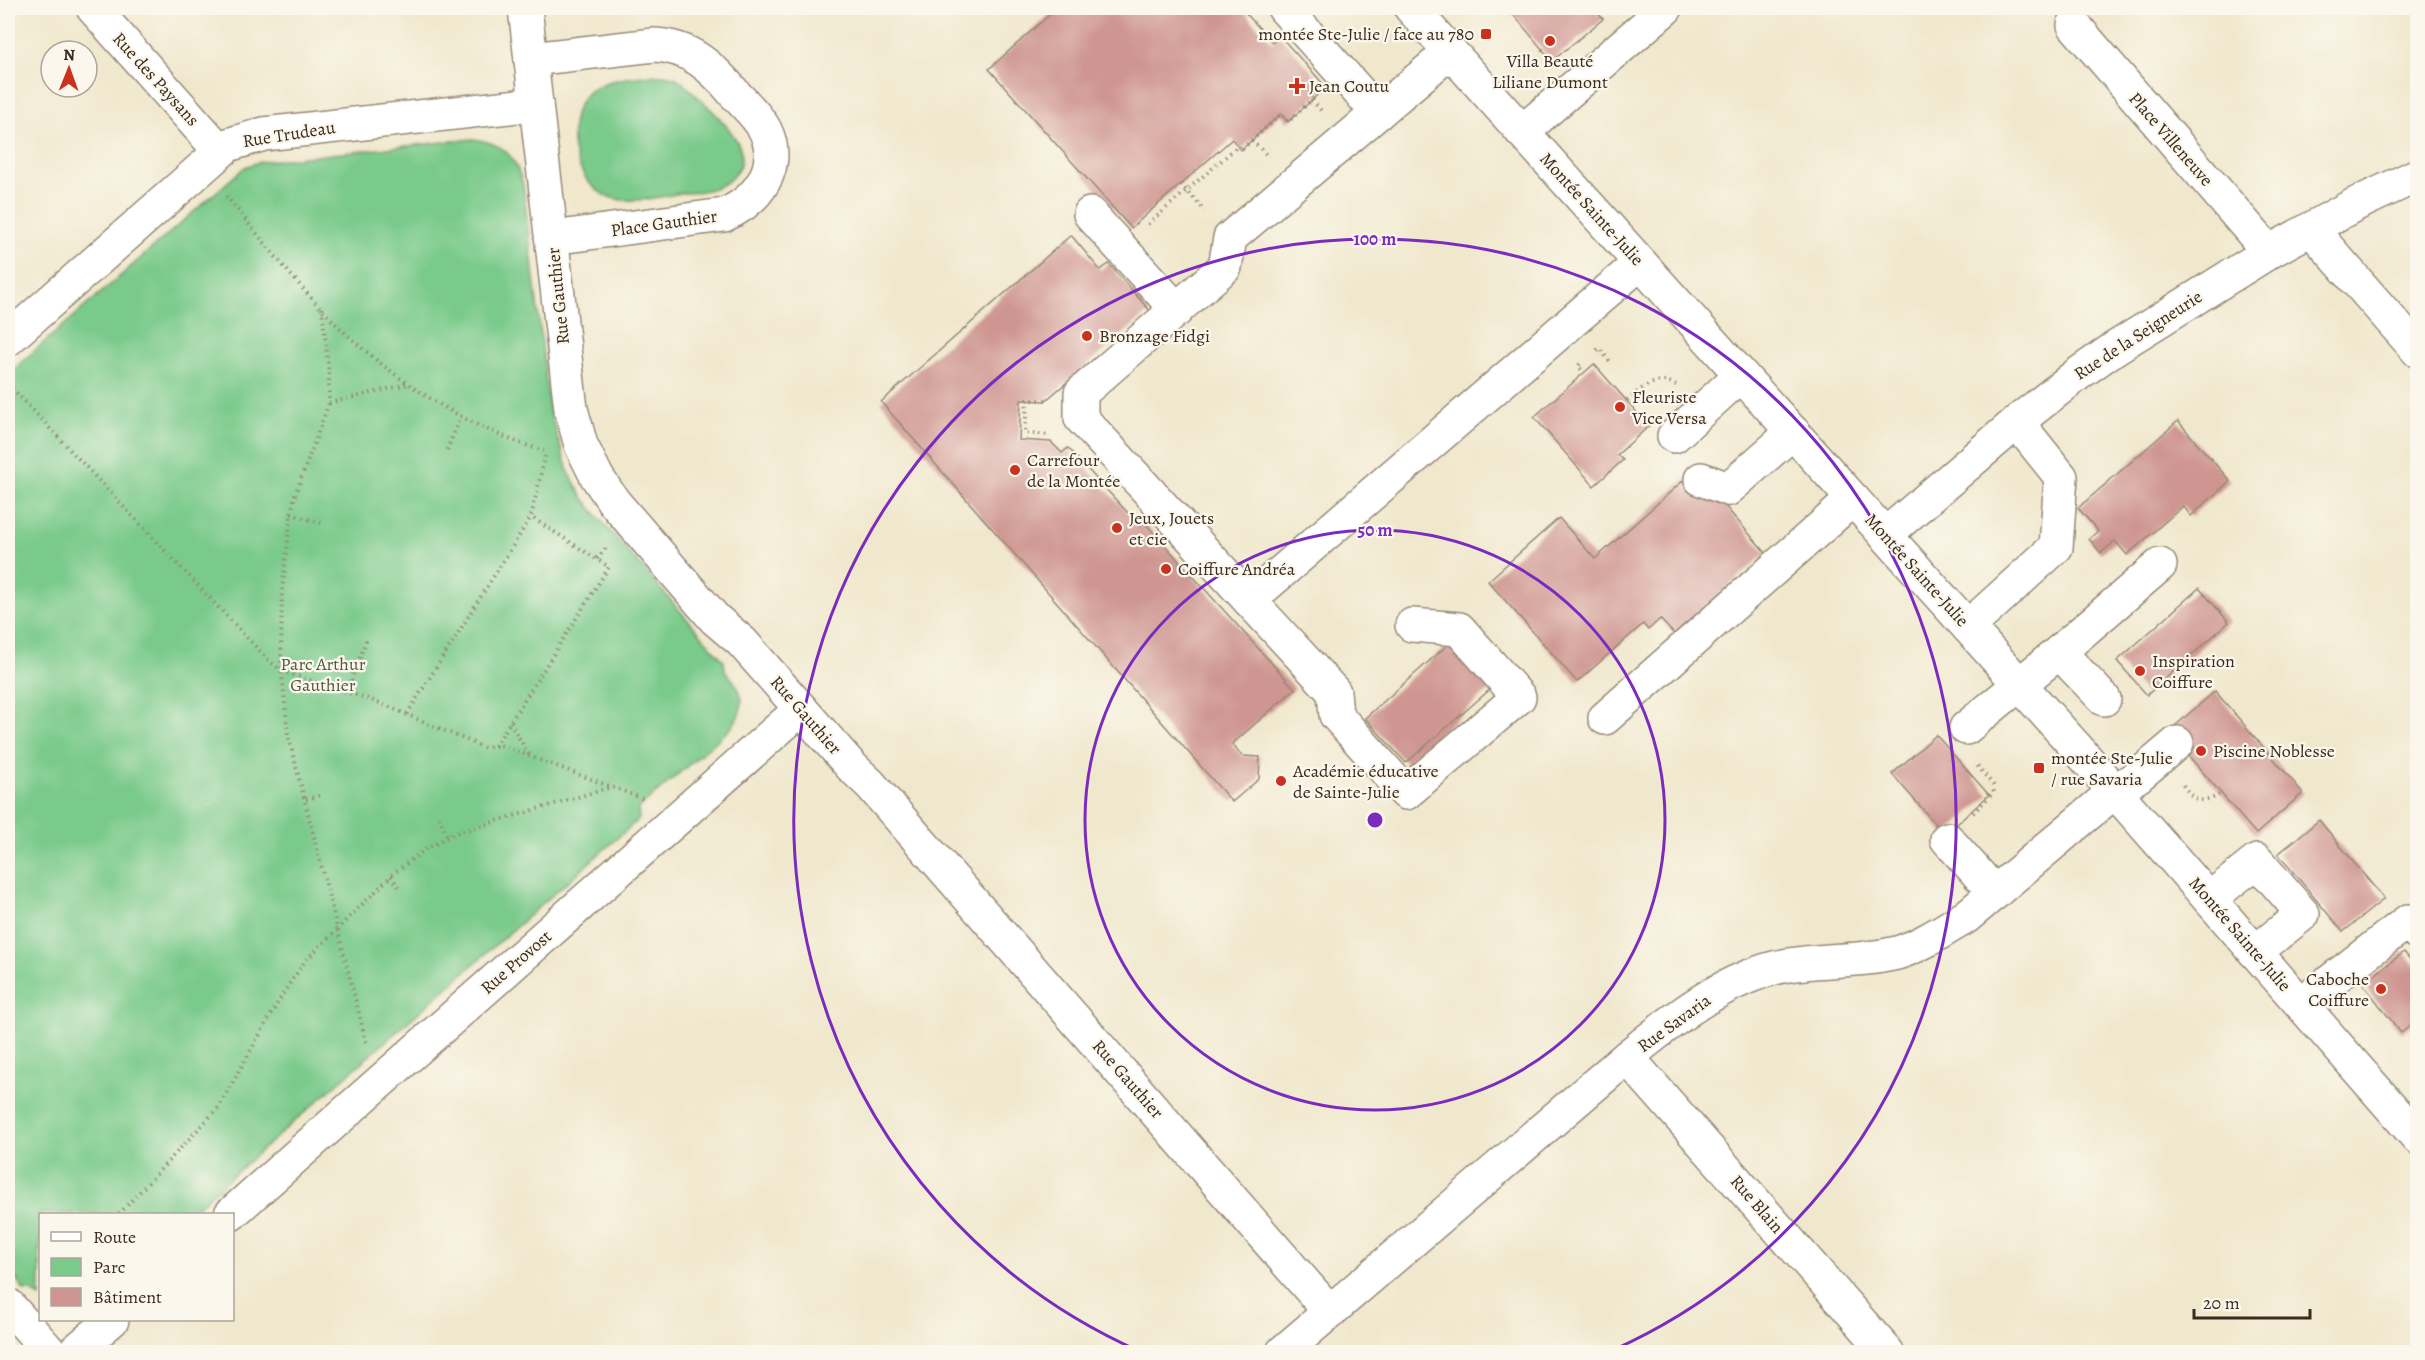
<svg xmlns="http://www.w3.org/2000/svg" width="2425" height="1360" font-family="Alegreya,serif">
	<style>
		.green { fill: #7aca8b; stroke: #5a7a54; stroke-width: 1.5 }
		.building { fill: #cf9691 }
		.lines { fill: none; stroke-linecap: round; stroke-linejoin: round }
		.minor-casing { stroke: #968976; stroke-width: 36 }
		.path { stroke: #968976; stroke-width: 4; stroke-dasharray: 1.5 4.5; stroke-linecap: butt }
		.minor { stroke: #fff; stroke-width: 33 }
		.ring { fill: none; stroke: #7b2cbf; stroke-width: 3 }
		.poi-dot { fill: #c8321e; stroke: #fbf7ec; stroke-width: 2 }
		.labels { text-anchor: middle; stroke-width: 4.5; stroke-linejoin: round; paint-order: stroke }
		.poi-label { font-size: 18px; fill: #3b2a1e; stroke: #fbf7ec; text-anchor: start }
		.street-label { font-size: 18px; fill: #3b2a1e; stroke: #fbf7ec }
		.park-label { font-size: 18px; fill: #4e5a3f; stroke: #fbf7ec }
		.centre { fill: #7b2cbf; stroke: #fbf7ec; stroke-width: 3 }
		.ring-label { font-size: 18px; text-anchor: middle; font-weight: bold; fill: #7b2cbf; stroke: #fbf7ec; stroke-width: 4.5; stroke-linejoin: round; paint-order: stroke }
	</style>
	<rect width="100%" height="100%" fill="#fbf7ec"/>
	<filter id="ink" filterUnits="userSpaceOnUse"><feTurbulence type="fractalNoise" baseFrequency=".0167" numOctaves="2"/><feDisplacementMap in="SourceGraphic" scale="12" xChannelSelector="R" yChannelSelector="G"/><feConvolveMatrix kernelMatrix="1 2 1 2 8 2 1 2 1" color-interpolation-filters="sRGB"/></filter>
	<filter id="wash" filterUnits="userSpaceOnUse"><feTurbulence type="fractalNoise" baseFrequency=".008" numOctaves="4" result="noise"/><feDisplacementMap in="SourceGraphic" scale="24" xChannelSelector="R" yChannelSelector="G"/><feGaussianBlur stdDeviation="1.35" result="paint"/><feColorMatrix in="noise" values="0 0 0 0 0 0 0 0 0 0 0 0 0 0 0 0 0 1.4 0 .05"/><feComposite in="paint" operator="in"/></filter>
	<g filter="url(#wash)">
		<rect width="100%" height="100%" fill="#f0e8cd"/>
		<g class="green">
			<path d="M662,75l12,2 7,4c16,16 57,49 60,72 2,11 -5,21 -13,28 -15,11 -35,11 -52,13 -17,3 -37,8 -54,6 -38,-5 -54,-46 -48,-80 7,-44 53,-42 88,-45z"/>
			<path d="M472,139c32,4 43,16 51,46l27,228 18,58 14,25 21,27 121,138 1,10c19,19 23,34 6,57l-93,81 1,10 -450,395h-149v83l-11,-7 -5,1 -16,-25v-892l237,-207 14,-5z"/>
		</g>
		<g id="blocks">
			<g class="building">
				<polygon points="1044,8 1241,8 1273,43 1280,36 1326,87 1288,122 1281,114 1241,150 1232,139 1131,228 989,69 1050,14"/>
				<polygon points="1508,8 1594,8 1603,19 1552,61"/>
				<polygon points="1071,235 1100,270 1109,264 1150,311 1045,401 1021,400 1019,440 1051,442 1062,453 1068,448 1140,526 1144,522 1295,689 1232,744 1242,756 1260,757 1259,779 1232,802 881,402"/>
				<polygon points="1594,364 1649,426 1617,455 1623,460 1594,486 1534,417"/>
				<polygon points="2178,421 2230,481 2191,516 2183,506 2127,555 2115,541 2101,553 2089,539 2098,531 2078,508"/>
				<polygon points="1694,471 1766,553 1674,634 1660,619 1648,630 1643,624 1577,682 1488,581 1559,518 1595,559"/>
				<polygon points="2199,588 2229,622 2147,695 2117,661"/>
				<polygon points="1453,640 1494,686 1406,763 1365,718"/>
				<polygon points="2215,691 2303,793 2256,834 2168,732"/>
				<polygon points="1936,735 1989,795 1945,835 1892,774"/>
				<polygon points="2319,820 2384,899 2343,932 2278,854"/>
				<polygon points="2404,952 2418,969 2418,1027 2414,1023 2401,1033 2363,984"/>
			</g>
		</g>
	</g>
	<g filter="url(#ink)">
		<use href="#blocks" fill-opacity="0" stroke="#968976" stroke-width="1.5"/>
		<g class="lines">
			<g class="minor-casing">
				<g id="minor">
					<polyline points="93,8 220,151"/>
					<polyline points="525,8 571,409 581,445 597,477 614,502 715,619 742,642 851,766 870,784 1330,1312"/>
					<polyline points="1284,8 1378,113"/>
					<polyline points="1411,8 2076,747 2418,1138"/>
					<polyline points="2074,25 2269,252"/>
					<polyline points="1450,52 1230,238 1225,267 1081,393 1081,418 1249,600 1640,263"/>
					<path d="M531,59l123,-14c36,1 59,23 81,49 10,11 23,22 30,36 18,36 -7,71 -41,85l-172,23"/>
					<polyline points="1522,132 1666,8"/>
					<polyline points="1090,214 1177,310"/>
					<polyline points="2311,229 2418,351"/>
					<polyline points="8,339 228,145 264,134 536,104"/>
					<polyline points="1674,436 1741,375"/>
					<polyline points="1701,479 1728,489 1793,432"/>
					<polyline points="1885,535 2017,422 2078,374 2115,348 2269,252 2354,205 2418,175"/>
					<polyline points="1249,600 1334,692 1336,715 1406,793 1519,697 1459,629 1412,625"/>
					<polyline points="1968,627 2056,547 2061,477 2017,422"/>
					<polyline points="2059,652 2104,699"/>
					<polyline points="1605,718 1853,499"/>
					<polyline points="1966,728 2059,652 2160,565"/>
					<polyline points="1947,839 1995,893"/>
					<polyline points="2209,899 2257,861 2303,914 2255,952"/>
					<polyline points="2301,1004 2408,921 2418,933"/>
					<polyline points="1627,1057 1887,1352"/>
					<polyline points="231,1214 801,709"/>
					<polyline points="8,1305 50,1352"/>
					<polyline points="74,1352 112,1320"/>
					<path d="M1283,1352l344,-295c44,-36 91,-74 147,-89 40,-10 83,-5 123,-15 24,-7 47,-23 69,-36l149,-126 23,-15 39,-33"/>
				</g>
			</g>
			<g class="path">
				<polyline points="1597,8 1602,14"/>
				<polyline points="1542,49 1551,60"/>
				<polyline points="1312,100 1323,113"/>
				<polyline points="1252,140 1269,157"/>
				<polyline points="1181,184 1205,211"/>
				<path d="M226,196c37,44 72,91 113,131 57,55 129,101 205,124"/>
				<polyline points="1148,224 1238,146 1241,150 1281,114 1288,122 1315,97"/>
				<polyline points="322,308 329,373 329,403 295,495 291,514 282,591 281,662 288,735 367,1045"/>
				<polyline points="1597,350 1599,348 1611,363"/>
				<polyline points="1580,364 1578,366 1584,372"/>
				<polyline points="8,384 269,661 282,671 380,703 485,748 500,745 644,799"/>
				<polyline points="1046,400 1027,400 1025,433 1050,435"/>
				<path d="M1627,400c14,-11 30,-26 49,-15"/>
				<polyline points="329,403 409,384"/>
				<polyline points="447,450 461,416"/>
				<polyline points="291,514 322,523"/>
				<polyline points="597,559 606,548"/>
				<polyline points="347,692 367,638"/>
				<polyline points="407,714 531,517 545,456"/>
				<polyline points="510,722 529,755"/>
				<polyline points="495,746 609,567 531,517"/>
				<path d="M2183,785c11,17 22,20 38,8"/>
				<polyline points="306,799 322,795"/>
				<polyline points="1973,813 1994,792 1993,785 1976,764"/>
				<polyline points="439,817 448,837"/>
				<polyline points="391,876 399,887"/>
				<polyline points="119,1214 218,1108 284,992 305,961 394,873 426,849 453,834 608,788"/>
			</g>
			<use href="#minor" class="minor"/>
		</g>
	</g>
	<g class="ring">
		<circle cx="1375" cy="820" r="290"/>
		<path d="M1139 1351A581 581 0 1 1 1611 1351"/>
	</g>
	<g class="poi-dot">
		<rect x="1480" y="28" width="12" height="12" rx="3"/>
		<circle cx="1550" cy="41" r="6"/>
		<path d="M1294 77h6v6h6v6h-6v6h-6v-6h-6v-6h6z"/>
		<circle cx="1087" cy="336" r="6"/>
		<circle cx="1620" cy="407" r="6"/>
		<circle cx="1015" cy="470" r="6"/>
		<circle cx="1117" cy="528" r="6"/>
		<circle cx="1166" cy="569" r="6"/>
		<circle cx="2140" cy="671" r="6"/>
		<circle cx="2201" cy="751" r="6"/>
		<rect x="2033" y="762" width="12" height="12" rx="3"/>
		<circle cx="1281" cy="781" r="6"/>
		<circle cx="2381" cy="989" r="6"/>
	</g>
	<g class="labels">
		<g class="poi-label">
			<text x="1474" y="40" text-anchor="end">montée Ste-Julie / face au 780</text>
			<text x="1550" y="67" text-anchor="middle">Villa Beauté<tspan x="1550" dy="21">Liliane Dumont</tspan></text>
			<text x="1309" y="92">Jean Coutu</text>
			<text x="1099" y="342">Bronzage Fidgi</text>
			<text x="1632" y="403">Fleuriste<tspan x="1632" dy="21">Vice Versa</tspan></text>
			<text x="1027" y="466">Carrefour<tspan x="1027" dy="21">de la Montée</tspan></text>
			<text x="1129" y="524">Jeux, Jouets<tspan x="1129" dy="21">et cie</tspan></text>
			<text x="1178" y="575">Coiffure Andréa</text>
			<text x="2152" y="667">Inspiration<tspan x="2152" dy="21">Coiffure</tspan></text>
			<text x="2213" y="757">Piscine Noblesse</text>
			<text x="2051" y="764">montée Ste-Julie<tspan x="2051" dy="21">/ rue Savaria</tspan></text>
			<text x="1293" y="777">Académie éducative<tspan x="1293" dy="21">de Sainte-Julie</tspan></text>
			<text x="2369" y="985" text-anchor="end">Caboche<tspan x="2369" dy="21">Coiffure</tspan></text>
		</g>
		<g class="street-label">
			<text transform="translate(156 79) rotate(48)" y="6">Rue des Paysans</text>
			<text transform="translate(289 134) rotate(-9)" y="6">Rue Trudeau</text>
			<text transform="translate(2171 139) rotate(49)" y="6">Place Villeneuve</text>
			<text transform="translate(1592 209) rotate(48)" y="6">Montée Sainte-Julie</text>
			<text transform="translate(664 223) rotate(-8)" y="6">Place Gauthier</text>
			<text transform="translate(558 296) rotate(-96)" y="6">Rue Gauthier</text>
			<text transform="translate(2138 335) rotate(-33)" y="6">Rue de la Seigneurie</text>
			<text transform="translate(1917 570) rotate(48)" y="6">Montée Sainte-Julie</text>
			<text transform="translate(806 715) rotate(49)" y="6">Rue Gauthier</text>
			<text transform="translate(2240 934) rotate(49)" y="6">Montée Sainte-Julie</text>
			<text transform="translate(516 962) rotate(-41)" y="6">Rue Provost</text>
			<text transform="translate(1674 1023) rotate(-36)" y="6">Rue Savaria</text>
			<text transform="translate(1128 1079) rotate(49)" y="6">Rue Gauthier</text>
			<text transform="translate(1757 1204) rotate(49)" y="6">Rue Blain</text>
		</g>
		<g class="park-label">
			<text x="323" y="670">Parc Arthur<tspan x="323" dy="21">Gauthier</tspan></text>
		</g>
	</g>
	<circle cx="1375" cy="820" r="9" class="centre"/>
	<g class="ring-label">
		<text x="1375" y="245">100 m</text>
		<text x="1375" y="536">50 m</text>
	</g>
	<rect width="2425" height="1360" fill="none" stroke="#fbf7ec" stroke-width="30"/>
	<rect x="39" y="1213" width="195" height="108" fill="#fbf7ec" stroke="#aea59a" stroke-width="1.5"/>
	<rect x="51" y="1232" width="30" height="9" fill="#ffffff" stroke="#aea59a" stroke-width="1.5"/>
	<text x="93" y="1243" font-size="18" fill="#3b2a1e">Route</text>
	<rect x="51" y="1258" width="30" height="18" fill="#7aca8b" stroke="#aea59a" stroke-width="1.5"/>
	<text x="93" y="1273" font-size="18" fill="#3b2a1e">Parc</text>
	<rect x="51" y="1288" width="30" height="18" fill="#cf9691" stroke="#aea59a" stroke-width="1.5"/>
	<text x="93" y="1303" font-size="18" fill="#3b2a1e">Bâtiment</text>
	<g transform="translate(69 69) rotate(1)"><circle r="28" fill="#fbf7ec" stroke="#aea59a" stroke-width="1.5"/>
	<path d="M0-4.5L10 22L0 15L-10 22Z" fill="#c8321e"/>
	<text y="-9" font-size="16" font-weight="bold" text-anchor="middle" fill="#3b2a1e">N</text>
	</g>
	<path d="M2194 1309v9h116v-9" fill="none" stroke="#3b2a1e" stroke-width="3"/>
	<text x="2203" y="1309" font-size="18" fill="#3b2a1e" stroke="#fbf7ec" stroke-width="4.5" paint-order="stroke">20 m</text>
</svg>
